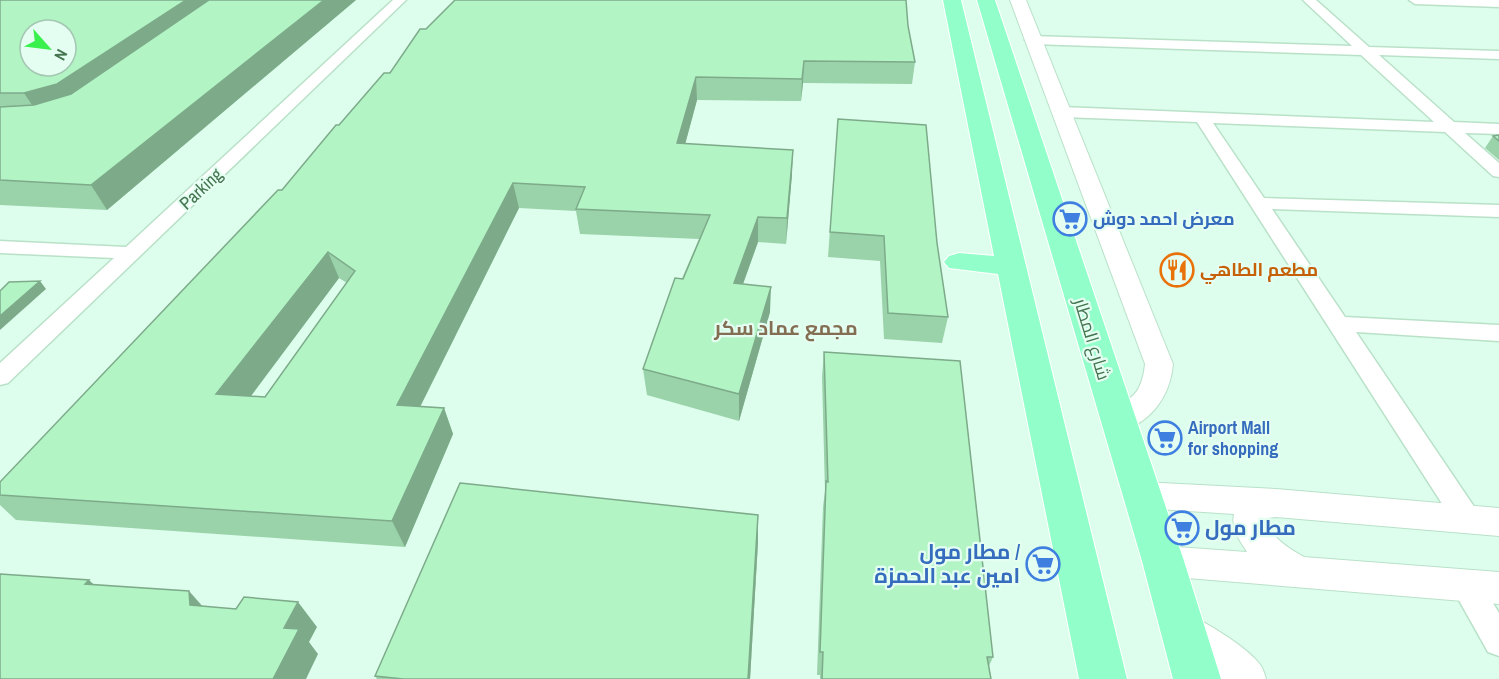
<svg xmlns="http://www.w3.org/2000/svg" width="1499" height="679" font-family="'Archivo Narrow',Cairo,sans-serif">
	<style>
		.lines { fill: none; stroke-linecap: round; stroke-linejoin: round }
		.minor-casing { stroke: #b9e1c8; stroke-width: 3 }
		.tertiary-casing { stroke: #b9e1c8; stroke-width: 2 }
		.primary-casing { stroke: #fff; stroke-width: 2 }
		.minor { fill: #fff; fill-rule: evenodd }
		.tertiary { fill: #fff; fill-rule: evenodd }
		.primary { fill: #92ffca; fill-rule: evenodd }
		.wall { fill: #9ad2a9; fill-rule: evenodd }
		.shaded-wall { fill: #7dab8a }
		.building { fill: #b3f4c5; stroke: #7dab8a; stroke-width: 1.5; fill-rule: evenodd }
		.labels { text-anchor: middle; stroke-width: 4.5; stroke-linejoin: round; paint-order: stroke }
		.street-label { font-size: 18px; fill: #457450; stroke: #e4fff1 }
		.shop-label { font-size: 18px; font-weight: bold; fill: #366cbe; stroke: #e4fff1; text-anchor: start }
		.food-label { font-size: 18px; font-weight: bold; fill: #c56008; stroke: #e4fff1; text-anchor: start }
		.neighbourhood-label { font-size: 20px; font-weight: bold; fill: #846e53; stroke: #e4fff1 }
		.near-shop-label { font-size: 21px; font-weight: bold; fill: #366cbe; stroke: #e4fff1; text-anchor: start }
	</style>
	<rect width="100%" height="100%" fill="#ddfeed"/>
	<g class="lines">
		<g class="minor-casing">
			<g id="minor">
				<polygon points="393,0 406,0 8,383 0,385 0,363 114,258 0,253 0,241 126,247"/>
				<polygon points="1303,0 1316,0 1369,47 1499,51 1499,59 1379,55 1454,122 1499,124 1499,134 1465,133 1499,163 1499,177 1493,176 1445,132 1213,123 1264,198 1499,205 1499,217 1272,209 1345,317 1499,325 1499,341 1356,332 1477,511 1481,519 1477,527 1467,531 1457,527 1197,122 1062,117 1054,112 1062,107 1434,122 1361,55 1032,44 1025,40 1032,36 1352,46"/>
				<polygon points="1409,0 1499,0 1499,7 1415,4"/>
				<polygon points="1466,573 1477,577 1499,613 1499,656 1488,652 1451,586 1455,577"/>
			</g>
		</g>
		<g class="tertiary-casing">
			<g id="tertiary">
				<path d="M1010,0h16l147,364c-3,34 -23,59 -56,69l-11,-3 -4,-8c15,-27 38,-12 43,-58z"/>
				<path d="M1142,482l134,7 223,19v28l-223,-19 -8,1 -2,4c6,16 23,27 38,35l195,15v32l-336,-28 -12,-4 -5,-11 5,-11 12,-4 84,6c-8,-12 -16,-24 -13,-38l-92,-6 -11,-4 -5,-9 5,-9z"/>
				<path d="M1182,612c21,8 66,35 79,54 2,3 4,9 5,13h-47l-50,-38 -6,-12 6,-12z"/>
			</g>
		</g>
		<g class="primary-casing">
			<g id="primary">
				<polygon points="943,0 961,0 1127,679 1079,679 998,274 949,268 944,262 949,256 959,253 994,256"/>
				<polygon points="977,0 995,0 1184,561 1221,679 1173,679 1142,561"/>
			</g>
		</g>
		<use href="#minor" class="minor"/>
		<use href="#tertiary" class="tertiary"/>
		<use href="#primary" class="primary"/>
	</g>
	<g class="wall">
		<polygon points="0,0 356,0 107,210 0,205"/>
		<path d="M908,26l7,36 -3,22 -109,-1 -2,18 -104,-1 -12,44 107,30 -6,70 -28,-2 -15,42 27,28 -31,109 -92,-26 -4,-26 56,-130 -119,-5 -4,-23 -57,-3 -99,199 24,1 9,26 -48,113 -389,-27 -16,-15v-23l282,-292 57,-65 51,-52zM339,278l8,5 -82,114 -14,-1z"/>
		<polygon points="838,119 937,243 948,317 942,343 884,339 880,261 828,257"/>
		<polygon points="1499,135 1499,160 1485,148 1493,136"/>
		<polygon points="824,352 993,657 989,666 991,679 820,679 820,675 817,675 823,507 825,491 822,377"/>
		<polygon points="758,515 758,542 750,679 377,679 375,676"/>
	</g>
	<g class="shaded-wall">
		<polygon points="186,0 226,0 40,117 24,93"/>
		<polygon points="324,0 356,0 107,210 91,185"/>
		<polygon points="804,61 803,83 801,101 802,79"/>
		<polygon points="696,77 697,100 679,167 677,143"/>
		<polygon points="793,150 792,174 786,244 787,218"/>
		<polygon points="513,183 519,208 408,431 397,405"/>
		<polygon points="758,217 758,242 734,309 734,283"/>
		<polygon points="328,252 339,278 233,420 216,394"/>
		<polygon points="40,281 46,289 0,330 0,316"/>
		<polygon points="771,287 770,312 739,421 739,394"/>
		<polygon points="444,408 453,434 405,547 392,521"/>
		<polygon points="758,515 758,542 750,679 748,679"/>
		<polygon points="89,580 115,605 85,584"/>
		<polygon points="189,591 212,617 190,605"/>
		<polygon points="298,602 317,627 309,642 318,654 306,679 273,679 284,628"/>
	</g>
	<g class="building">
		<path d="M0,0h186l-129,84 -33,9h-24zM30,30h36v36h-36z"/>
		<polygon points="209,0 324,0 91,185 0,180 0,107 34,105 71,94"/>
		<path d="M455,0h451l2,26 7,36 -111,-1 -2,18 -106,-2 -19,66 116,7 -6,68 -29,-1 -24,66 37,4 -32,107 -96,-25 32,-91 8,1 27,-64 -134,-6 9,-22 -72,-4 -116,222 47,3 -52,113 -392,-26v-13l278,-292h4l54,-65h3l45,-52h6l30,-44h6zM328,252l27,19 -90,126 -49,-3z"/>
		<polygon points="838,119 926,125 937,243 948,317 888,313 884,236 830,232"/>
		<polygon points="1499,135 1499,141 1493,136"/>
		<polygon points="40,281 0,316 0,291 9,282"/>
		<polygon points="824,352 960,361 993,657 987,657 991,679 822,679 823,652 820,652 826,481 828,482"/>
		<polygon points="460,483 758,515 748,679 403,679 375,676"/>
		<polygon points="0,574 89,580 85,584 189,591 190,605 236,609 244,597 298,602 284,628 299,629 273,679 0,679"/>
	</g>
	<defs>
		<g id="supermarket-ring" transform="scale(1.725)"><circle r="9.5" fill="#e4fff1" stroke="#3f7fe0" stroke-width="1.5"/><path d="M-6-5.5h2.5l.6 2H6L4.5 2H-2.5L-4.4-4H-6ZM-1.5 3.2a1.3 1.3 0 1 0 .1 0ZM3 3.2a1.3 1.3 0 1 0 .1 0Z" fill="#3f7fe0"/></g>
		<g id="restaurant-ring" transform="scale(1.725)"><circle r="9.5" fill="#e4fff1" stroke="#e8710a" stroke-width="1.5"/><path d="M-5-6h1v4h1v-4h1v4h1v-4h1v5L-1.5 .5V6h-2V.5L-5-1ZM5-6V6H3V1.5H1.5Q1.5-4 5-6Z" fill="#e8710a"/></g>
	</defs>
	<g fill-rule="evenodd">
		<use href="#supermarket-ring" x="1070" y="219"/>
		<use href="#restaurant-ring" x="1177" y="270"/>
		<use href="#supermarket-ring" x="1165" y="438"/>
		<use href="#supermarket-ring" x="1182" y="528"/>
		<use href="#supermarket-ring" x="1043" y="564"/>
	</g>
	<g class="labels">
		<g class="street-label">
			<text transform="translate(201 189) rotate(-43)" y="6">Parking</text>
			<text transform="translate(1092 339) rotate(73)" y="6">شارع المطار</text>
		</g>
		<g class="shop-label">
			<text x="1093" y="225">معرض احمد دوش</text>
			<text x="1188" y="434">Airport Mall<tspan x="1188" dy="21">for shopping</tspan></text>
		</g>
		<g class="food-label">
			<text x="1200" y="276">مطعم الطاهي</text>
		</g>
		<g class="neighbourhood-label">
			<text x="786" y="335">مجمع عماد سكر</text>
		</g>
		<g class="near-shop-label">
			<text x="1205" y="535">مطار مول</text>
			<text x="1020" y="559" text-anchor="end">مطار مول /<tspan x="1020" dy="24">امين عبد الحمزة</tspan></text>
		</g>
	</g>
	<g transform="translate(48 48) rotate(118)"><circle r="28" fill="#e4fff1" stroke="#a4c7b1" stroke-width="1.5"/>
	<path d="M0-4.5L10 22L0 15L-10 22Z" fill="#39f04d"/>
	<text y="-9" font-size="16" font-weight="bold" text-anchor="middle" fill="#457450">N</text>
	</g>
</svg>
